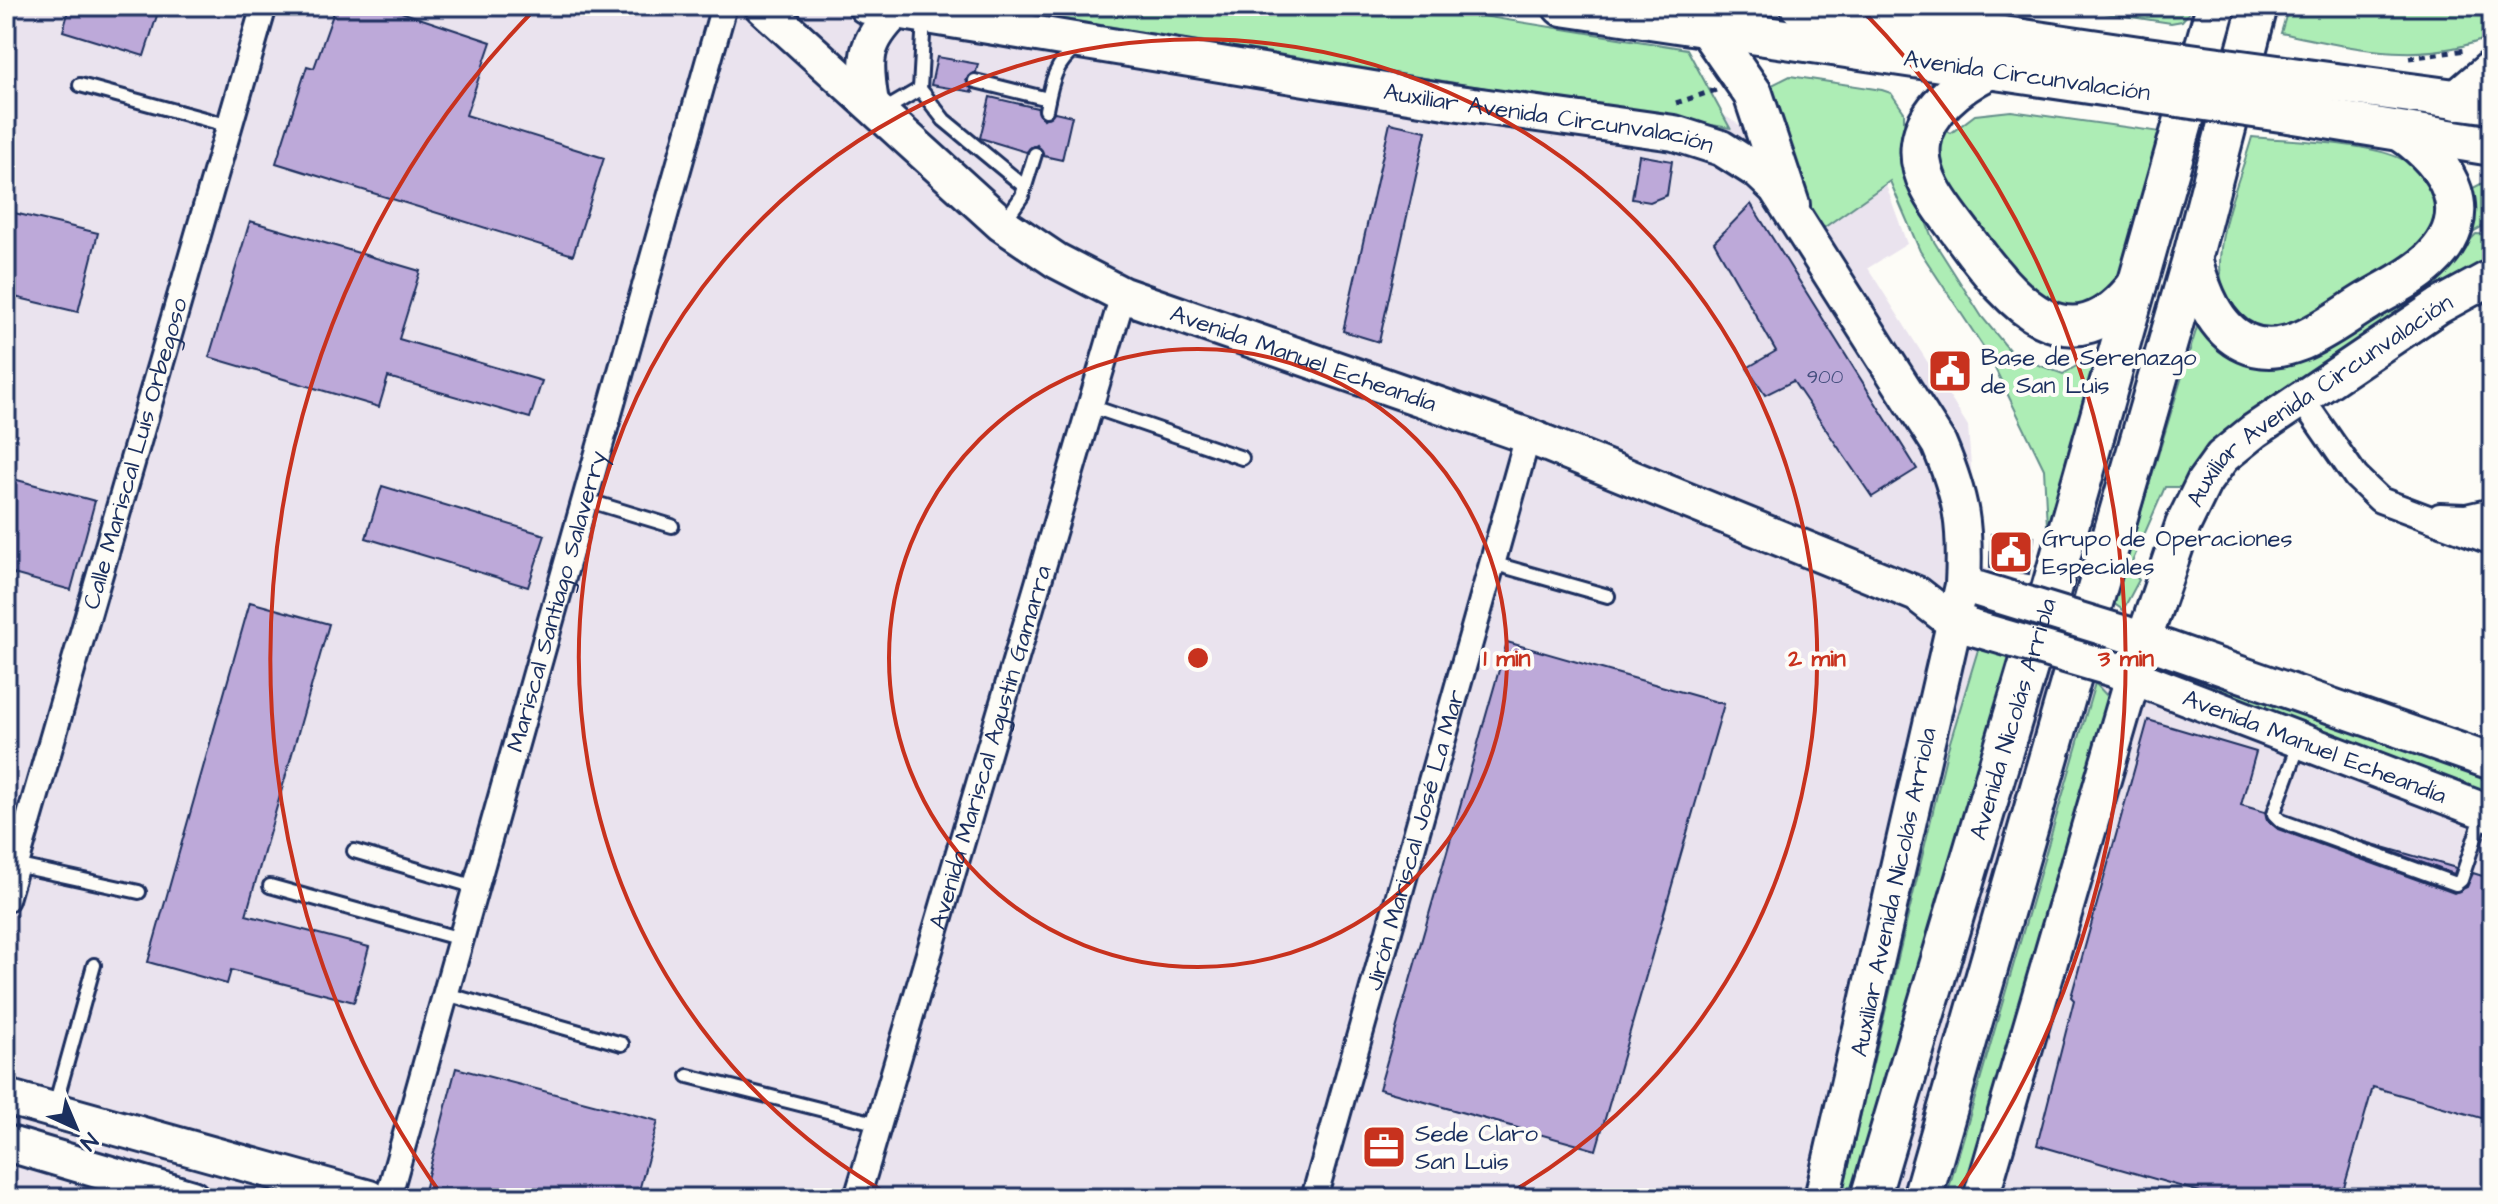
<svg xmlns="http://www.w3.org/2000/svg" width="2498" height="1204" font-family="'Architects Daughter',sans-serif">
	<style>
		.built { fill: #eae3ee }
		.green { fill: #adedb5; stroke: #648e8a; stroke-width: 2 }
		.building { fill: #bda9d9; stroke: #1b2f5e; stroke-width: 2 }
		.lines { fill: none; stroke-linecap: round; stroke-linejoin: round }
		.lane-casing { stroke: #1b2f5e; stroke-width: 18 }
		.street-casing { stroke: #1b2f5e; stroke-width: 30 }
		.secondary-casing { stroke: #1b2f5e; stroke-width: 40 }
		.primary-casing { stroke: #1b2f5e; stroke-width: 44 }
		.path { stroke: #1b2f5e; stroke-width: 5; stroke-dasharray: 6 6; stroke-linecap: butt }
		.lane { stroke: #fdfcf7; stroke-width: 12 }
		.street { stroke: #fdfcf7; stroke-width: 24 }
		.secondary { stroke: #fdfcf7; stroke-width: 34 }
		.primary { stroke: #fdfcf7; stroke-width: 38 }
		.secondary-bridge-casing { stroke: #1b2f5e; stroke-width: 40; stroke-linecap: butt }
		.primary-bridge-casing { stroke: #1b2f5e; stroke-width: 44; stroke-linecap: butt }
		.secondary-bridge { stroke: #fdfcf7; stroke-width: 34 }
		.primary-bridge { stroke: #fdfcf7; stroke-width: 38 }
		.ring { fill: none; stroke: #c8321e; stroke-width: 4 }
		.labels { text-anchor: middle; stroke-width: 8; stroke-linejoin: round; paint-order: stroke }
		.number-label { font-size: 20px; fill: #444e7d }
		.street-label { font-size: 24px; fill: #1b2f5e; stroke: #fdfcf7 }
		.poi-label { font-size: 24px; fill: #1b2f5e; stroke: #fdfcf7; text-anchor: start }
		.centre { fill: #c8321e; stroke: #fdfcf7; stroke-width: 4 }
		.ring-label { font-size: 24px; text-anchor: middle; font-weight: bold; fill: #c8321e; stroke: #fdfcf7; stroke-width: 8; stroke-linejoin: round; paint-order: stroke }
	</style>
	<rect width="100%" height="100%" fill="#fdfcf7"/>
	<filter id="ink" filterUnits="userSpaceOnUse"><feTurbulence type="fractalNoise" baseFrequency=".0125" numOctaves="2"/><feDisplacementMap in="SourceGraphic" scale="16" xChannelSelector="R" yChannelSelector="G"/><feConvolveMatrix kernelMatrix="1 2 1 2 8 2 1 2 1" color-interpolation-filters="sRGB"/></filter>
	<g filter="url(#ink)">
		<polygon class="built" points="6,6 1146,6 1657,73 1803,165 1837,219 1886,185 1907,244 1868,268 1968,426 1978,562 2182,706 2492,827 2492,1198 6,1198"/>
		<g class="green">
			<polygon points="985,6 1421,6 1687,49 1730,128"/>
			<polygon points="2058,6 2195,6 2182,21 2171,23"/>
			<path d="M2289,6h203v30c-69,30 -140,12 -211,-3z"/>
			<polygon points="1790,76 1882,90 1891,93 1904,112 1904,164 1933,240 1982,317 2014,356 2063,374 2100,352 2048,545 2044,469 1988,354 1920,251 1890,181 1822,229 1801,191 1770,86"/>
			<path d="M2011,111l150,21 -43,147c-16,28 -42,28 -70,31l-110,-124 -3,-49 10,-7 6,3 24,-18z"/>
			<path d="M2252,137c39,4 123,5 155,25 21,14 39,42 27,67 -13,26 -56,50 -79,65 -35,23 -89,65 -120,17 -14,-20 -17,-38 -14,-63 4,-37 21,-75 31,-111z"/>
			<polygon points="2492,178 2492,221 2469,234 2474,214 2473,188"/>
			<polygon points="2476,234 2492,235 2492,265 2185,487 2165,487 2129,569 2139,580 2123,610 2113,603 2198,324 2232,359 2253,363 2454,257"/>
			<polygon points="1981,640 2017,648 1857,1198 1841,1198 1947,752"/>
			<polygon points="2180,666 2492,769 2492,800 2194,681 2180,672"/>
			<polygon points="2095,683 2110,699 1968,1198 1946,1198"/>
		</g>
		<g class="building">
			<polygon points="70,6 160,6 144,56 63,31"/>
			<polygon points="336,6 383,6 491,42 466,115 604,158 573,255 276,163 307,66 314,68"/>
			<polygon points="937,57 978,64 976,72 966,80 973,92 931,85"/>
			<polygon points="990,97 1037,108 1044,119 1055,112 1072,116 1062,160 1044,156 1037,145 1026,152 980,138"/>
			<polygon points="1390,123 1426,131 1379,342 1343,331"/>
			<polygon points="1639,155 1672,161 1667,195 1650,202 1632,199"/>
			<polygon points="1751,204 1917,469 1872,497 1793,381 1765,395 1747,368 1776,351 1714,242"/>
			<polygon points="6,211 98,233 78,312 6,295"/>
			<polygon points="250,221 420,271 399,339 542,381 530,418 388,377 379,407 209,357"/>
			<polygon points="6,477 95,501 71,590 6,572"/>
			<polygon points="382,486 545,535 528,587 366,538"/>
			<polygon points="1991,534 2034,537 2029,574 1990,567"/>
			<polygon points="250,602 329,624 246,915 369,947 354,1002 231,970 227,984 148,962"/>
			<polygon points="1507,642 1724,704 1596,1150 1379,1089"/>
			<polygon points="2148,720 2256,752 2241,805 2265,812 2267,820 2278,829 2454,893 2467,887 2473,873 2492,879 2492,1121 2373,1087 2341,1198 2221,1198 2037,1145 2074,1000 2071,997"/>
			<polygon points="2362,841 2456,868 2454,874"/>
			<polygon points="456,1068 658,1121 637,1198 422,1198"/>
		</g>
		<g class="lines">
			<g class="lane-casing">
				<g id="lane">
					<polyline points="924,17 920,89 944,120 1025,187"/>
					<polyline points="975,81 1048,99"/>
					<polyline points="80,85 230,126"/>
					<path d="M1046,110c5,-25 8,-47 31,-62"/>
					<polyline points="881,112 920,89"/>
					<polyline points="1004,222 1022,196 1035,154"/>
					<polyline points="1090,406 1242,458"/>
					<polyline points="586,500 672,526"/>
					<polyline points="1492,563 1608,596"/>
					<polyline points="2300,742 2275,810 2274,814 2281,821 2456,884 2461,880 2483,814"/>
					<polyline points="354,851 476,887"/>
					<polyline points="15,865 139,892"/>
					<polyline points="270,886 461,939"/>
					<polyline points="446,994 622,1044"/>
					<polyline points="688,1076 879,1124"/>
					<polyline points="54,1109 94,965"/>
				</g>
			</g>
			<g class="street-casing">
				<g id="street">
					<polyline points="2301,398 2356,477 2380,500 2492,542"/>
					<polyline points="2440,516 2466,517 2492,511"/>
					<path id="s1" d="M6,899l258,-893"/>
					<path id="s2" d="M388,1198l336,-1192"/>
					<path id="s3" d="M857,1198l266,-903"/>
					<path id="s4" d="M1314,1198l214,-762"/>
				</g>
			</g>
			<g class="secondary-casing">
				<g id="secondary">
					<path id="s5" d="M762,6l240,218 55,37 66,34 405,141 389,158 36,28 20,6"/>
					<path id="s6" d="M866,6l586,96 222,31 47,15 38,24 17,16 163,256c23,55 27,82 24,141l-141,613"/>
					<path d="M871,103c-7,-42 -8,-60 24,-91"/>
					<polyline points="2123,633 2492,762"/>
					<path id="s7" d="M2113,669l379,145"/>
					<polyline points="6,1097 369,1198"/>
					<polyline points="6,1143 192,1198"/>
					<path id="s8" d="M1981,1198l163,-559 39,-114 21,-43 18,-25 32,-26 185,-125 53,-29"/>
				</g>
			</g>
			<g class="primary-casing">
				<g id="primary">
					<polyline points="1562,6 2137,91"/>
					<polyline points="1800,6 2139,56"/>
					<polyline points="1708,29 1753,94 1790,205"/>
					<path d="M1988,70c-28,14 -63,40 -67,74 -5,37 26,69 46,97 44,60 103,131 170,44"/>
					<polyline points="2299,78 2492,104"/>
					<polyline points="2457,100 2492,70"/>
					<polyline points="2295,114 2492,146"/>
					<path d="M2192,259c9,31 22,70 54,84 42,19 88,-22 122,-42 20,-12 44,-23 61,-39 51,-47 20,-97 -27,-130"/>
					<path id="s9" d="M1870,1198l180,-605 166,-587"/>
					<polyline points="1922,1198 2192,259 2258,6"/>
				</g>
			</g>
			<g class="path">
				<polyline points="2047,6 2061,10"/>
				<polyline points="2409,58 2466,50"/>
				<polyline points="1676,103 1716,90"/>
			</g>
			<use href="#lane" class="lane"/>
			<use href="#street" class="street"/>
			<use href="#secondary" class="secondary"/>
			<use href="#primary" class="primary"/>
			<g class="secondary-bridge-casing">
				<g id="secondary-bridge">
					<polyline points="1978,589 2122,633"/>
					<polyline points="1973,628 2113,669"/>
				</g>
			</g>
			<g class="primary-bridge-casing">
				<g id="primary-bridge">
					<polyline points="2139,56 2299,78"/>
					<polyline points="2137,91 2295,114"/>
				</g>
			</g>
			<use href="#secondary-bridge" class="secondary-bridge"/>
			<use href="#primary-bridge" class="primary-bridge"/>
		</g>
	</g>
	<g class="ring">
		<circle cx="1198" cy="658" r="309"/>
		<path d="M893 1197A619 619 0 1 1 1503 1197"/>
		<path d="M443 1197A928 928 0 0 1 536 8M1860 8A928 928 0 0 1 1953 1197"/>
	</g>
	<defs>
		<g id="civic-square" transform="scale(2.3)"><rect x="-9" y="-9" width="18" height="18" rx="4" fill="#c8321e" stroke="#fdfcf7"/><path d="M-.6-6.5H3V-4.5H.6V-3L4-1V1h2V6H-6V1h2V-1L-.6-3ZM-1.2 2.5V6h2.4V2.5Z" fill="#fff"/></g>
		<g id="office-square" transform="scale(2.3)"><rect x="-9" y="-9" width="18" height="18" rx="4" fill="#c8321e" stroke="#fdfcf7"/><path d="M-6-3h4V-5.5h4V-3h4V5H-6ZM-1-4.5V-3h2v-1.5ZM-6 0V1H6V0Z" fill="#fff"/></g>
	</defs>
	<g fill-rule="evenodd">
		<use href="#civic-square" x="1950" y="371"/>
		<use href="#civic-square" x="2011" y="552"/>
		<use href="#office-square" x="1384" y="1147"/>
	</g>
	<g class="labels">
		<g class="number-label">
			<text x="1825" y="383">900</text>
		</g>
		<g class="street-label">
			<text transform="translate(2027 75) rotate(8)" y="8">Avenida Circunvalación</text>
			<text dy="8" stroke="none"><textPath href="#s6" startOffset="692">Auxiliar Avenida Circunvalación</textPath></text>
			<text dy="8" stroke="none"><textPath href="#s5" startOffset="656">Avenida Manuel Echeandía</textPath></text>
			<text dy="8" stroke="none"><textPath href="#s8" startOffset="892">Auxiliar Avenida Circunvalación</textPath></text>
			<text dy="8" stroke="none"><textPath href="#s1" startOffset="464">Calle Mariscal Luís Orbegoso</textPath></text>
			<text dy="8" stroke="none"><textPath href="#s2" startOffset="620">Mariscal Santiago Salaverry</textPath></text>
			<text dy="8" stroke="none"><textPath href="#s9" startOffset="500">Avenida Nicolás Arriola</textPath></text>
			<text dy="8" stroke="none"><textPath href="#s7" startOffset="216">Avenida Manuel Echeandía</textPath></text>
			<text dy="8" stroke="none"><textPath href="#s3" startOffset="470">Avenida Mariscal Agustin Gamarra</textPath></text>
			<text dy="8" stroke="none"><textPath href="#s4" startOffset="372">Jirón Mariscal José La Mar</textPath></text>
			<text transform="translate(1893 892) rotate(-78)" y="8">Auxiliar Avenida Nicolás Arriola</text>
		</g>
		<g class="poi-label">
			<text x="1981" y="365">Base de Serenazgo<tspan x="1981" dy="28">de San Luis</tspan></text>
			<text x="2042" y="546">Grupo de Operaciones<tspan x="2042" dy="28">Especiales</tspan></text>
			<text x="1415" y="1141">Sede Claro<tspan x="1415" dy="28">San Luis</tspan></text>
		</g>
	</g>
	<circle cx="1198" cy="658" r="12" class="centre"/>
	<g class="ring-label">
		<text x="1507" y="666">1 min</text>
		<text x="1817" y="666">2 min</text>
		<text x="2126" y="666">3 min</text>
	</g>
	<rect width="2498" height="1204" fill="none" stroke="#fdfcf7" stroke-width="32"/>
	<rect x="16" y="16" width="2466" height="1172" fill="none" stroke="#1b2f5e" stroke-width="3" filter="url(#ink)"/>
	<g transform="translate(76 1128) rotate(136)" stroke="#fdfcf7" stroke-width="6" paint-order="stroke">
	<path d="M0-6L14 30L0 20L-14 30Z" fill="#1b2f5e"/>
	<text y="-12" font-size="22" font-weight="bold" text-anchor="middle" fill="#1b2f5e">N</text>
	</g>
</svg>
